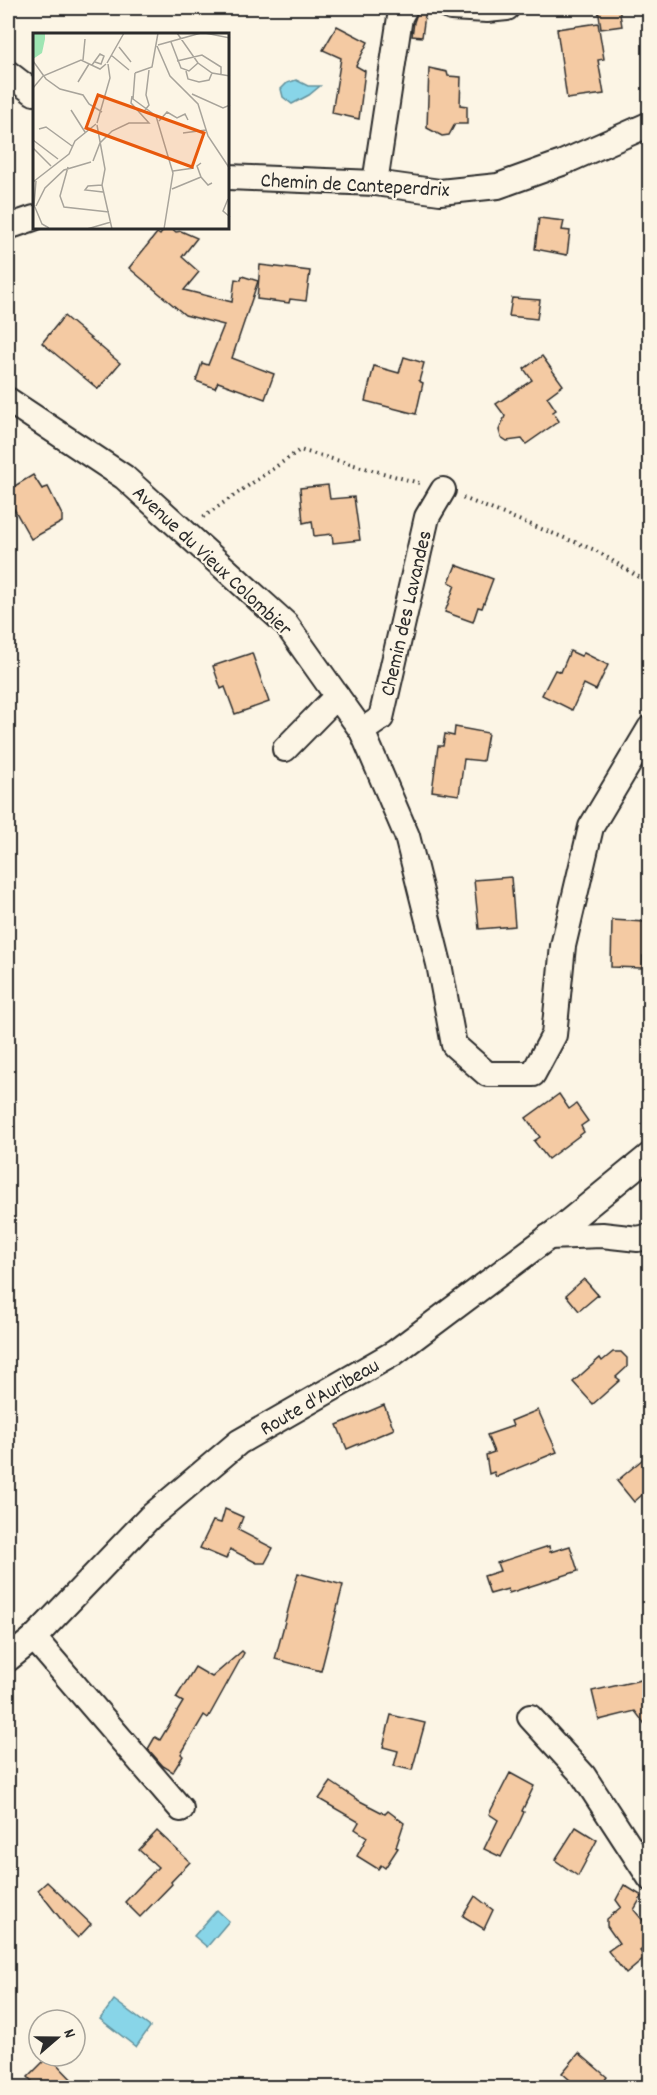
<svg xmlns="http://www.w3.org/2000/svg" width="657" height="2095" font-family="Dekko,sans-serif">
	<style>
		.water { fill: #88d5e8; stroke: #63919c; stroke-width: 1.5 }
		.building { fill: #f4caa3; stroke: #2b2b2b; stroke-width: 1.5 }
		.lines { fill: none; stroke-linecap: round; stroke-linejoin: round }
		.minor-casing { stroke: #2b2b2b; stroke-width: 28 }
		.path { stroke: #2b2b2b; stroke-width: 4; stroke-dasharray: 1.5 4.5; stroke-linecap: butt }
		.minor { stroke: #fcf5e5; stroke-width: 24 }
		.labels { text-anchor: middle; stroke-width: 4.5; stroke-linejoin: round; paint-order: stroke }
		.street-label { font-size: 21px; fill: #2b2b2b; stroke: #fcf5e5 }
		.inset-road { fill: none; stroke: #a8a49b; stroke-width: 1.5 }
		.view { fill: #e8590c; fill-opacity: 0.15; stroke: #e8590c; stroke-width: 3 }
		.inset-edge { fill: none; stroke: #2b2b2b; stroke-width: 3 }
	</style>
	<rect width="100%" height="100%" fill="#fcf5e5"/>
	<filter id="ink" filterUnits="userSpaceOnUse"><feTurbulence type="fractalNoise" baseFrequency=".0167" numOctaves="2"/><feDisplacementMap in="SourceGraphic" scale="12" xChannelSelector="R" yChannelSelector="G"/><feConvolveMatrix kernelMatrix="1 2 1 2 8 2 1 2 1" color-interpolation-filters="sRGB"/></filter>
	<g filter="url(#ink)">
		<g class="water">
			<polygon points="296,80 308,86 320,86 309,95 292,104 283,97 281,89 287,83"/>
			<polygon points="217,1910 229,1921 207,1947 194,1936"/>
			<polygon points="114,2000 150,2027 136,2047 100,2019"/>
		</g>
		<g class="building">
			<polygon points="419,8 426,8 422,37 412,36 414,22"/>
			<polygon points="598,8 619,8 622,26 601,29"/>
			<polygon points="598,23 604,59 598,60 604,94 567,99 557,29"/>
			<polygon points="337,26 368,42 356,66 365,71 359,119 332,113 341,58 323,50"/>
			<polygon points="429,68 447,72 448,76 461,77 460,105 467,106 467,124 455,124 449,135 442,136 427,128"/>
			<polygon points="539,218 564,221 562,230 570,231 567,255 535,249"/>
			<polygon points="165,228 171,228 176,232 181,231 197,238 182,257 199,272 184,290 232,302 235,279 241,280 242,276 258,281 232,358 274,374 265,399 218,382 215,388 196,381 202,363 208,365 224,325 185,315 129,268 157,233 160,235"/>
			<polygon points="260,265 310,271 306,301 290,299 289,303 257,299"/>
			<polygon points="512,298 540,300 537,319 509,316"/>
			<polygon points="64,316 120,363 98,389 42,343"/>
			<polygon points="542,356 563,385 547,397 556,410 553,412 559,421 526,444 522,439 507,441 501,437 499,430 505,416 496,404 532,380 524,369"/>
			<polygon points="404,357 424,363 419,381 423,383 416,414 365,401 374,366 399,373"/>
			<polygon points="33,475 42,489 48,487 62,515 62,522 31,539 8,498 8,490"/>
			<polygon points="328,485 330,499 354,497 360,540 333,543 332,534 314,536 312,521 303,523 300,488"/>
			<polygon points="456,565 493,579 482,608 478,607 473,622 445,612 455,585 449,582"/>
			<polygon points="570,651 581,656 584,653 608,665 596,690 584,684 572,710 542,695 555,670 561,672"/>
			<polygon points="252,653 269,702 235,714 225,687 221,689 213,666"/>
			<polygon points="455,727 488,733 483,761 464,759 459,795 432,791 438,746 443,746 445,734 454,736"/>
			<polygon points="511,877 515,926 479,929 474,880"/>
			<polygon points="612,920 645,922 645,935 649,936 648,956 643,956 643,968 611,967"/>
			<polygon points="559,1094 569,1109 576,1104 588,1121 581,1126 584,1132 548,1159 534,1141 540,1137 526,1118"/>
			<polygon points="584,1279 598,1295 579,1311 566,1295"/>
			<polygon points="613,1352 621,1352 627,1358 627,1367 616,1377 620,1380 593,1404 573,1382 600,1358 602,1361"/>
			<polygon points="384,1405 394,1429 347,1449 337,1425"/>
			<polygon points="538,1410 557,1452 496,1477 494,1472 489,1474 486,1455 494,1452 487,1435 513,1426 511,1421"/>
			<polygon points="650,1453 650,1488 634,1502 617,1481"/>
			<polygon points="225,1509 243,1517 238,1530 273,1548 265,1563 257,1563 230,1549 226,1559 200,1548 213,1521 221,1523"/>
			<polygon points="549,1546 550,1552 570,1546 578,1571 509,1593 508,1589 490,1594 484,1576 500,1571 497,1563"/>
			<polygon points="298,1573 343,1585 321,1671 275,1659"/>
			<polygon points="242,1651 244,1653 208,1718 204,1715 181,1754 183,1756 173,1772 163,1766 148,1749 155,1737 160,1740 183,1702 176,1698 195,1667 212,1677"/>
			<polygon points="650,1678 650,1731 635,1711 599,1720 592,1691"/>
			<polygon points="391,1715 425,1723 412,1770 394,1766 398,1751 383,1747"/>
			<polygon points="510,1773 534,1786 522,1811 524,1812 520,1821 501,1857 484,1849 498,1820 489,1814"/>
			<polygon points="331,1782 358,1800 385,1814 388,1811 404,1823 396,1847 398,1848 385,1868 381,1865 378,1869 357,1856 367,1837 355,1829 359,1822 319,1799"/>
			<polygon points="576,1827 597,1840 578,1876 555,1860"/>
			<polygon points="157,1831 190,1862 171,1882 172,1884 140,1917 125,1902 158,1867 139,1850"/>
			<polygon points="47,1882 91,1924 78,1938 67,1927 38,1890"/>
			<polygon points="624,1885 642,1896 634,1910 650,1929 650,1943 640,1951 645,1958 626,1974 608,1951 619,1943 607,1926 607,1919 621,1907 616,1900"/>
			<polygon points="475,1896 493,1910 484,1929 463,1916"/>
			<polygon points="579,2053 607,2077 599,2088 579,2088 562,2073"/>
			<polygon points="49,2056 80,2088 38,2088 28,2077"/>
		</g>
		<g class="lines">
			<g class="minor-casing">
				<g id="minor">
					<polyline points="451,8 487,10 507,8"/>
					<polyline points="8,73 34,93"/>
					<polyline points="228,177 375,183 440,192 498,186 562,163 650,124"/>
					<polyline points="375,183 400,17 405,8"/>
					<polyline points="8,227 34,218"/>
					<polyline points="8,400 124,477 286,624 337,696 362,731 407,836 439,964 454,1045 487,1074 533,1074 554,1035 563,946 591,827 650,728"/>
					<polyline points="362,731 381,718 427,517 443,490"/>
					<polyline points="285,749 337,696"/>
					<polyline points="548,1237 602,1235 638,1239 650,1236"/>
					<polyline points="34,1638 181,1809"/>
					<polyline points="8,1659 34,1638 149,1518 239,1442 394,1353 562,1227 650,1155"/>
					<polyline points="530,1717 583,1775 650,1878"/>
				</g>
			</g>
			<g class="path">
				<polyline points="463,498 595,550 650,584"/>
				<polyline points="203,517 300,450 419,483"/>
			</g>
			<use href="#minor" class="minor"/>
		</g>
	</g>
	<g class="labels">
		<g class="street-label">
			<text transform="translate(355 184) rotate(3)" y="7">Chemin de Canteperdrix</text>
			<text transform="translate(213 560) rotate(43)" y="7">Avenue du Vieux Colombier</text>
			<text transform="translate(405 613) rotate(-77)" y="7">Chemin des Lavandes</text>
			<text transform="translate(319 1396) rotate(-30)" y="7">Route d'Auribeau</text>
		</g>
	</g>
	<g transform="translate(33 33)">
		<rect width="196" height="196" fill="#fcf5e5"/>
		<path d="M0,0h12v6l-3,14 -9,6z" fill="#9ee5b2"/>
		<path class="inset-road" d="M144,0l21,30 14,10 18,3M172,0l25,5M138,9l10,26 8,3 9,-8M125,12l43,-12M124,13l13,30 28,28 10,32 22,33M86,14l12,15M78,22l18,15M50,27l2,-21M0,28l13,18 14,10 23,6 6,9 13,8M144,28l25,-6 19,12v8M74,30l17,-30M59,32l8,-11 4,2 -3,8 -6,-2M153,38l2,8 11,3 10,-2 3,-7M102,40l-2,26 23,17 17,57 -9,56M102,40l17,-6 6,-34M45,49l11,-18M0,55l10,-12 38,-16 19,9 6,-5M159,61l31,14 7,-3M38,77l14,22M112,77l4,-5 -3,-10 3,-25M126,88l8,-9 10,6 8,-4 3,6M64,90l13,-45 -2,-14M64,92l8,44 -3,16 10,44M6,96l7,-2 26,19M150,100l23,-3M0,107l25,19M0,115l18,18M60,128l7,-18 12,-12 17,-8h20l-18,-20 1,-7M168,130l-4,3 4,11 7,8 4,-2M35,134l-8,29 4,11 45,5M140,138l21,-3M3,148l-2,24 8,19 7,4M0,149l36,-28 6,-13 21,-17M69,152l-14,1 -3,4 18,2M139,156l29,-12M195,166l-5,12 7,6M3,173l9,-18 19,-18 27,-8M54,196l24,-7"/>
		<path class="view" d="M65,62l106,38 -12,34 -106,-39z"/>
		<rect width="196" height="196" class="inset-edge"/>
	</g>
	<rect width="657" height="2095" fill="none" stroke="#fcf5e5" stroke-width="30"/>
	<rect x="15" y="15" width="627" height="2065" fill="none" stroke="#2b2b2b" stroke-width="2" filter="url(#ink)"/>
	<g transform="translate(57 2038) rotate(70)"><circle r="28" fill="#fcf5e5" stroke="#a8a49b" stroke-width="1.5"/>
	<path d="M0-4.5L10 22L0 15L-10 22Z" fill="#2b2b2b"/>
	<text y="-9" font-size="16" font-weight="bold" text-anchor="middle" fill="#2b2b2b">N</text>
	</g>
</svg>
